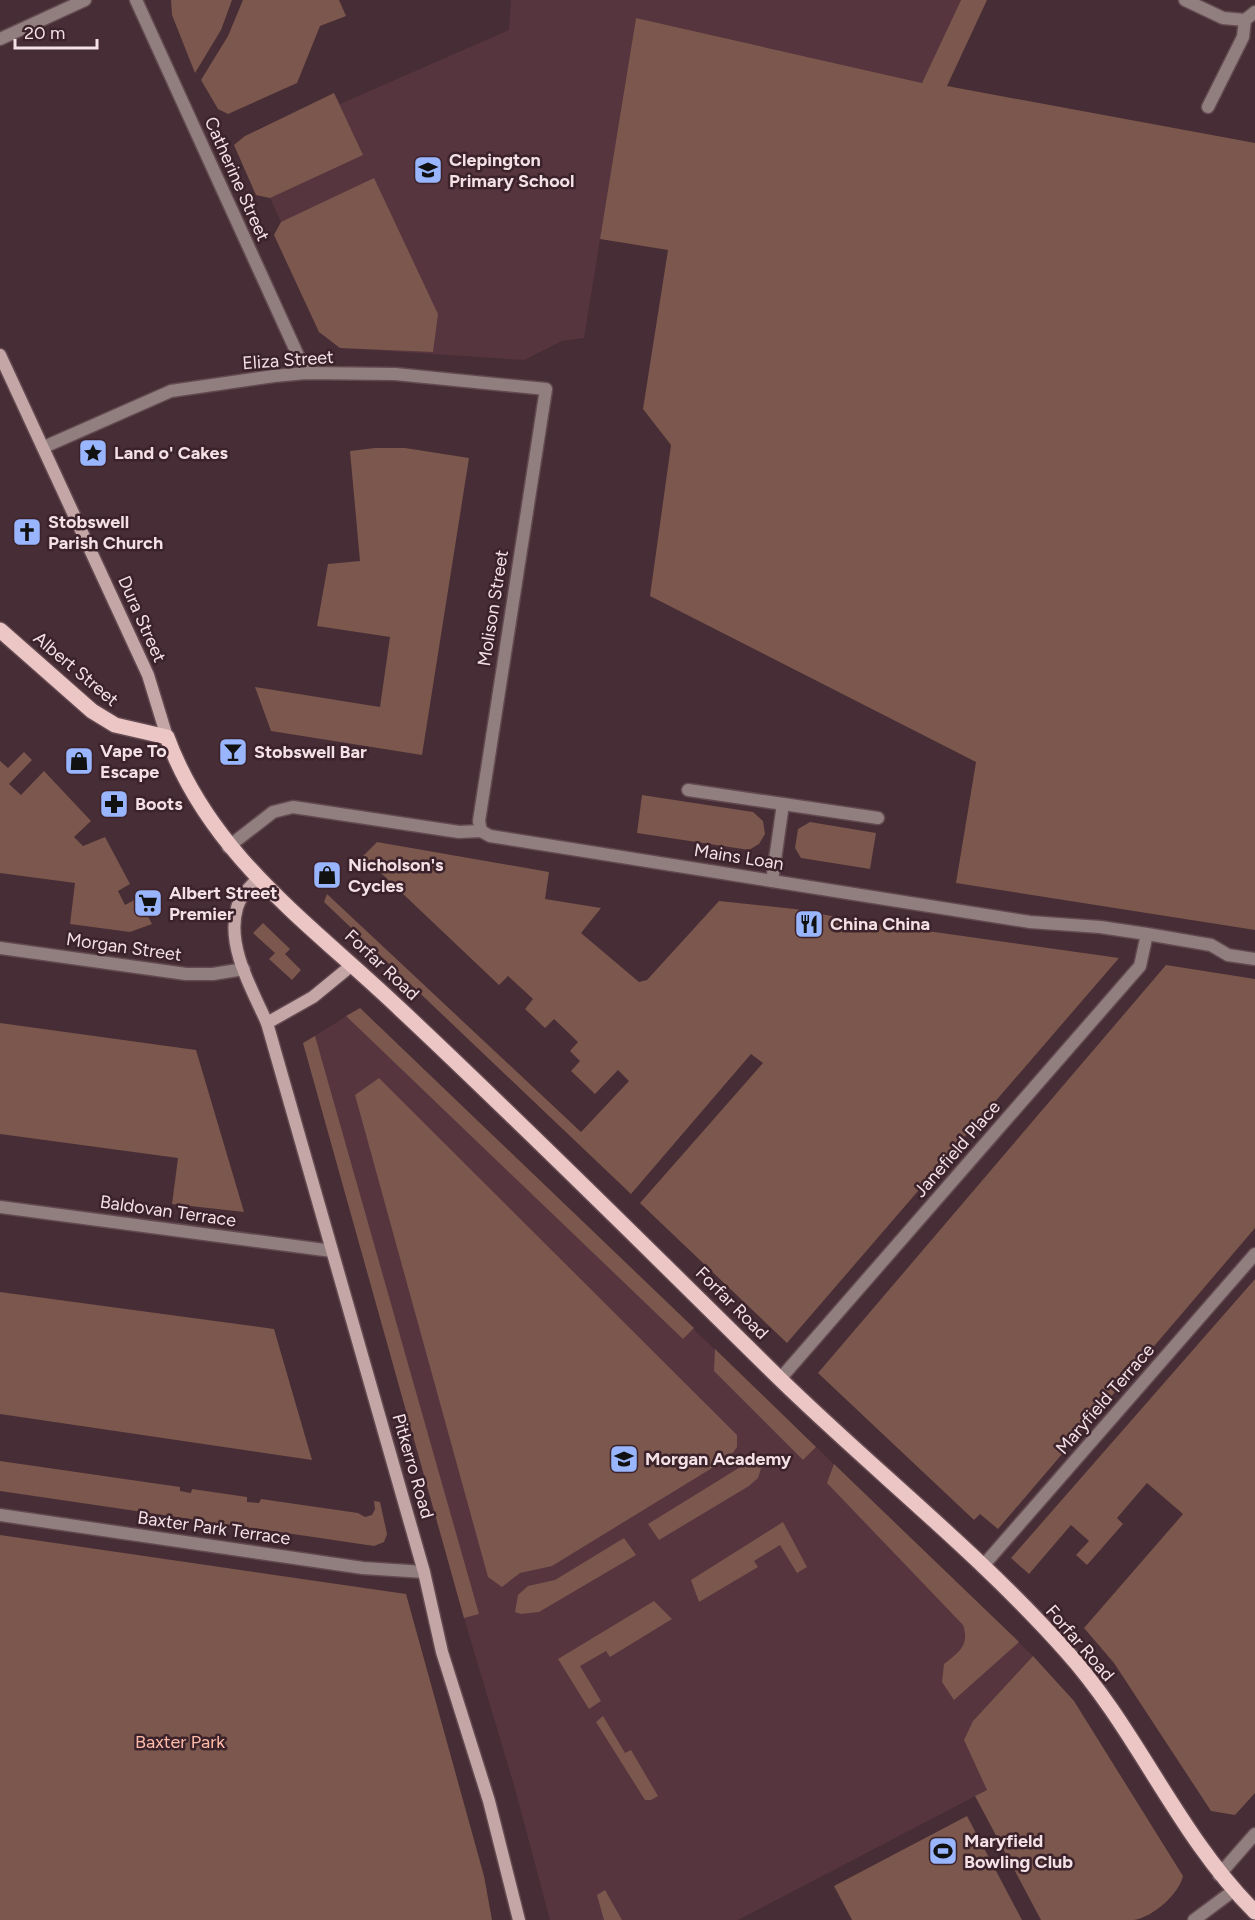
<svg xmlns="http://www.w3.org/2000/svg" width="1255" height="1920" font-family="Figtree,sans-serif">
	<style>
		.built { fill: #56353f }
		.green { fill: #7b574d }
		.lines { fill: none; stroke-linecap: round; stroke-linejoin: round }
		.street-casing { stroke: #634a51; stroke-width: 15 }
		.secondary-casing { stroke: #634a51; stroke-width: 15 }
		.primary-casing { stroke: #634a51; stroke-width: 18 }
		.street { stroke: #917e7e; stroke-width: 12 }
		.secondary { stroke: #c4a6a6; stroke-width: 12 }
		.primary { stroke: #ecc5c5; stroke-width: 15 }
		.labels { text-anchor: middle; stroke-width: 5; stroke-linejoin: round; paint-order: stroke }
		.poi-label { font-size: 18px; font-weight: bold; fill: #f3e1e6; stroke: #3c232b; text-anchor: start }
		.street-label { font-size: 18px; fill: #f3e1e6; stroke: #3c232b }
		.park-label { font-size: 18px; fill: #ffbba9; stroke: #3c232b }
	</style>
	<rect width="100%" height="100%" fill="#472d35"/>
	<g class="built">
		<polygon points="511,0 961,0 922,83 636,18 584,338 562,341 524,360 340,348 319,332 274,235 281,222 270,198 256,195 234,145 245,136 334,93 340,104 509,30"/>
		<polygon points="360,1008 1033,1656 973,1721 987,1790 738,1920 550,1920 514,1785 464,1618 303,1043"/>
	</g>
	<g class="green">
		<polygon points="171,0 232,0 221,30 195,73 172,15"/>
		<polygon points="243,0 339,0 346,16 320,26 297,83 228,114 218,109 201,80 228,36"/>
		<polygon points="961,0 987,0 947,86 1255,143 1255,930 956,883 976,762 650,596 671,445 643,409 668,250 600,239 636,18 922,83"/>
		<polygon points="334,93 363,155 270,198 256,195 234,145 245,136"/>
		<polygon points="374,178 438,314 433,352 340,348 319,332 274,235 281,222"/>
		<polygon points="375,448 405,448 469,458 422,755 271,731 255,687 380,707 390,637 317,626 328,564 360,561 350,451"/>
		<polygon points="24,752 32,760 9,784 21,795 44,771 91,821 74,837 83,846 105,837 130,884 118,891 125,905 138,898 152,924 130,932 70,924 75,883 0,873 0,761 8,768"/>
		<polygon points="642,795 753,812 763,821 765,834 759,844 749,850 637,833"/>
		<polygon points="810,822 876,833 870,869 801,858 795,848 798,829"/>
		<polygon points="377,842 549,872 545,899 601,908 581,933 639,982 647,980 719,901 795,909 863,922 1119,958 787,1343 640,1203 763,1063 751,1054 631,1194 324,902 327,894 581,1132 629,1081 618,1070 595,1094 571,1071 580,1061 570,1051 578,1042 554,1019 545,1028 525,1009 533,999 508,976 499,985 363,856"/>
		<polygon points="263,923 290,949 285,954 301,970 292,980 269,959 275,953 253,933"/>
		<polygon points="1166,965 1255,979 1255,1228 998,1529 980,1514 974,1520 818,1373"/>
		<polygon points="360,1008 694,1328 683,1339 346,1016"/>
		<polygon points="0,1023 196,1050 244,1212 172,1204 178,1158 0,1134"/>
		<polygon points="315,1036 479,1614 464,1618 303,1043"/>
		<polygon points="379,1078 737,1435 737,1447 730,1457 552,1566 520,1573 502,1587 488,1577 355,1095"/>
		<polygon points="1255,1279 1255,1793 1235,1815 1211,1811 1114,1663 1084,1628 1183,1514 1147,1483 1117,1518 1123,1524 1087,1565 1076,1555 1089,1541 1071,1525 1029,1574 1011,1558"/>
		<polygon points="0,1292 274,1329 312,1460 0,1414"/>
		<polygon points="715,1349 816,1447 803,1460 714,1371"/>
		<polygon points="0,1461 180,1487 180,1491 191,1493 192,1489 247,1497 247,1502 259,1503 261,1499 358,1513 365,1517 372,1515 375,1509 374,1501 380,1502 387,1534 384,1542 374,1546 0,1491"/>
		<polygon points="750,1461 763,1462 758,1478 749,1486 659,1540 648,1524"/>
		<path d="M834,1464l185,178 -65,58 -12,-18 2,-18c15,-12 26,-19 19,-39l-136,-142z"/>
		<polygon points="783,1522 807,1567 797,1573 780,1545 754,1561 758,1567 699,1602 691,1580"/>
		<polygon points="0,1535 406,1594 484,1876 492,1920 0,1920"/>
		<polygon points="624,1538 636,1555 539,1612 521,1614 515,1612 518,1595 528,1586 555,1580"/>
		<polygon points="654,1601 672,1619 610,1657 606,1651 580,1666 601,1701 589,1709 558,1659"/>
		<path d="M1033,1656l41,45 109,175c-4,18 -30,41 -49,44 -30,0 -63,0 -93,0l-66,-124 12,-6 -23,-50 9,-19z"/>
		<polygon points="603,1716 625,1753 631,1750 658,1796 651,1800 645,1800 596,1722"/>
		<polygon points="967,1816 1022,1920 852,1920 834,1886"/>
		<polygon points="605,1890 622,1920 604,1920 597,1895"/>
	</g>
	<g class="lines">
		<g class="street-casing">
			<g id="street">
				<polyline points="136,0 306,373"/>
				<polyline points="1185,0 1223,18 1245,20 1255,12"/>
				<polyline points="0,39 85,0"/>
				<polyline points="1208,107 1243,37 1245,20"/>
				<polyline points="44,447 171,391 274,376 306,373 395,374 546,389 479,821 481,831"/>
				<polyline points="688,790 878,818"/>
				<polyline points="228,847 273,812 293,807 459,832 481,831 490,836 1030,922 1100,927 1147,934 1211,945 1228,955 1255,959"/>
				<polyline points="772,881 783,804"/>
				<polyline points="0,948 186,974 213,974 244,969"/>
				<polyline points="0,1207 332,1251"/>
				<polyline points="780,1379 1140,966 1147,934"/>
				<polyline points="0,1515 363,1568 424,1572"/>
				<polyline points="982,1567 1255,1254"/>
				<polyline points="1219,1875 1255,1834"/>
				<polyline points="1194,1920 1233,1891"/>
			</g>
		</g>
		<g class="secondary-casing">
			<g id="secondary">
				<polyline points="0,355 148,675 167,737"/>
				<path d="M258,878c-8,9 -18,18 -21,30 -11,38 15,81 30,115l157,549 18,80 47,149 30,119"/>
				<polyline points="267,1023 313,997 352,965"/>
			</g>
		</g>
		<g class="primary-casing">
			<path id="primary" d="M0,630l92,81 23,14 52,12c44,120 145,188 234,273 128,120 252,244 377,367 94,92 200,175 288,274 72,80 111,183 189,261"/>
		</g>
		<use href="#street" class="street"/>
		<use href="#secondary" class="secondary"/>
		<use href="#primary" class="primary"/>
	</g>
	<defs>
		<g id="school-square" transform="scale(1.5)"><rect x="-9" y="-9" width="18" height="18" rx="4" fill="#98b5fd" stroke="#3c232b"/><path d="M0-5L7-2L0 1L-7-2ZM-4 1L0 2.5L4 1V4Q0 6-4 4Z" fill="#111"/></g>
		<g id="sight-square" transform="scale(1.5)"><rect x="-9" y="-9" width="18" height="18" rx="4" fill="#98b5fd" stroke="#3c232b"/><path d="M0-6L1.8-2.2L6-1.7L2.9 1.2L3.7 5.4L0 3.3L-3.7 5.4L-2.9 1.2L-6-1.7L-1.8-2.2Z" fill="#111"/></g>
		<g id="church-square" transform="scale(1.5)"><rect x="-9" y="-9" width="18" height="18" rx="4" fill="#98b5fd" stroke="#3c232b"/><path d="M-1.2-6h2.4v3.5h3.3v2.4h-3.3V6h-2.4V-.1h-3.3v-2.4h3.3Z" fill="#111"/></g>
		<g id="bar-square" transform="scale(1.5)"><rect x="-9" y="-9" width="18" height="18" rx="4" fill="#98b5fd" stroke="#3c232b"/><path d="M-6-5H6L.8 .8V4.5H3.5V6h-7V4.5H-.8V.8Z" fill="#111"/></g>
		<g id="shop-square" transform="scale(1.5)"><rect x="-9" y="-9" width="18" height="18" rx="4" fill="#98b5fd" stroke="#3c232b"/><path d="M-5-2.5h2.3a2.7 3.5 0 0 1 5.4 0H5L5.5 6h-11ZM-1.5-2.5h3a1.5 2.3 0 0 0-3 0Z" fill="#111"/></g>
		<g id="pharmacy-square" transform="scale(1.5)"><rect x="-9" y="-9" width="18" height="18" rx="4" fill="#98b5fd" stroke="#3c232b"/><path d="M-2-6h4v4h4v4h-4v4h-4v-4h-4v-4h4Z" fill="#111"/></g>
		<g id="supermarket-square" transform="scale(1.5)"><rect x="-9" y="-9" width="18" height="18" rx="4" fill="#98b5fd" stroke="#3c232b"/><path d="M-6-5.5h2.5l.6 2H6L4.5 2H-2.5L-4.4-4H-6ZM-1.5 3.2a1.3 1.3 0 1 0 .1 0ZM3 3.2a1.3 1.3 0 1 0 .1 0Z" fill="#111"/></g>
		<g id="restaurant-square" transform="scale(1.5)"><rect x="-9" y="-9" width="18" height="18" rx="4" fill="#98b5fd" stroke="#3c232b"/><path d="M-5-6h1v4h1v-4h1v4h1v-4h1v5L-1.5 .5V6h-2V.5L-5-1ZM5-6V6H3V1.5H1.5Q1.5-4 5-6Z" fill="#111"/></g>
		<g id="stadium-square" transform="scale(1.5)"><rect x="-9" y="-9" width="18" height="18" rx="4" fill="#98b5fd" stroke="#3c232b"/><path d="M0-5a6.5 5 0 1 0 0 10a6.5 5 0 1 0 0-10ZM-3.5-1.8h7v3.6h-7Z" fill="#111"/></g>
	</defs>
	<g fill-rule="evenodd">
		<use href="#school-square" x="428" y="170"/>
		<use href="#sight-square" x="93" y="453"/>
		<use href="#church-square" x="27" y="532"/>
		<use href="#bar-square" x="233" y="752"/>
		<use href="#shop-square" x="79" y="761"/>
		<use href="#pharmacy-square" x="114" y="804"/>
		<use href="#shop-square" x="327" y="875"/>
		<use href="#supermarket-square" x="148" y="903"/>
		<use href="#restaurant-square" x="809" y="924"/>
		<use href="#school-square" x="624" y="1459"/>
		<use href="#stadium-square" x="943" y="1851"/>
	</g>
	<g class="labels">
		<g class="poi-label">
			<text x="449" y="166">Clepington<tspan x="449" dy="21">Primary School</tspan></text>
			<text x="114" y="459">Land o' Cakes</text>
			<text x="48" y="528">Stobswell<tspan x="48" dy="21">Parish Church</tspan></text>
			<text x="100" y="757">Vape To<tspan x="100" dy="21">Escape</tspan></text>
			<text x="254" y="758">Stobswell Bar</text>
			<text x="135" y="810">Boots</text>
			<text x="348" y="871">Nicholson's<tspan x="348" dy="21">Cycles</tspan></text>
			<text x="169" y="899">Albert Street<tspan x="169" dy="21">Premier</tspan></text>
			<text x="830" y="930">China China</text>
			<text x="645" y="1465">Morgan Academy</text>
			<text x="964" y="1847">Maryfield<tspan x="964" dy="21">Bowling Club</tspan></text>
		</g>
		<g class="street-label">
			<text transform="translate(237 179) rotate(66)" y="6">Catherine Street</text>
			<text transform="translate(288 360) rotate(-4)" y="6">Eliza Street</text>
			<text transform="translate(493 608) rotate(-81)" y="6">Molison Street</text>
			<text transform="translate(142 619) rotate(66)" y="6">Dura Street</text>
			<text transform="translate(76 669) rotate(40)" y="6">Albert Street</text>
			<text transform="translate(739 857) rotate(9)" y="6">Mains Loan</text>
			<text transform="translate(124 947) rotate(8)" y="6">Morgan Street</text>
			<text transform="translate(382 965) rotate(43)" y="6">Forfar Road</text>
			<text transform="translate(957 1149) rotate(-49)" y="6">Janefield Place</text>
			<text transform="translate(168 1211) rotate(8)" y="6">Baldovan Terrace</text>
			<text transform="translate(732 1303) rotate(45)" y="6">Forfar Road</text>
			<text transform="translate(1105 1399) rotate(-49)" y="6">Maryfield Terrace</text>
			<text transform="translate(413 1466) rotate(74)" y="6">Pitkerro Road</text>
			<text transform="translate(214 1528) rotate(8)" y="6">Baxter Park Terrace</text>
			<text transform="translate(1080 1643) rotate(49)" y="6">Forfar Road</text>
		</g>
		<g class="park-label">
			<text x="180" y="1748">Baxter Park</text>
		</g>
	</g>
	<path d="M15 39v9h82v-9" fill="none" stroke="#f3e1e6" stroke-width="3"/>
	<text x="24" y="39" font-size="18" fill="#f3e1e6" stroke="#3c232b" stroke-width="4.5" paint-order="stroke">20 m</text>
</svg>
